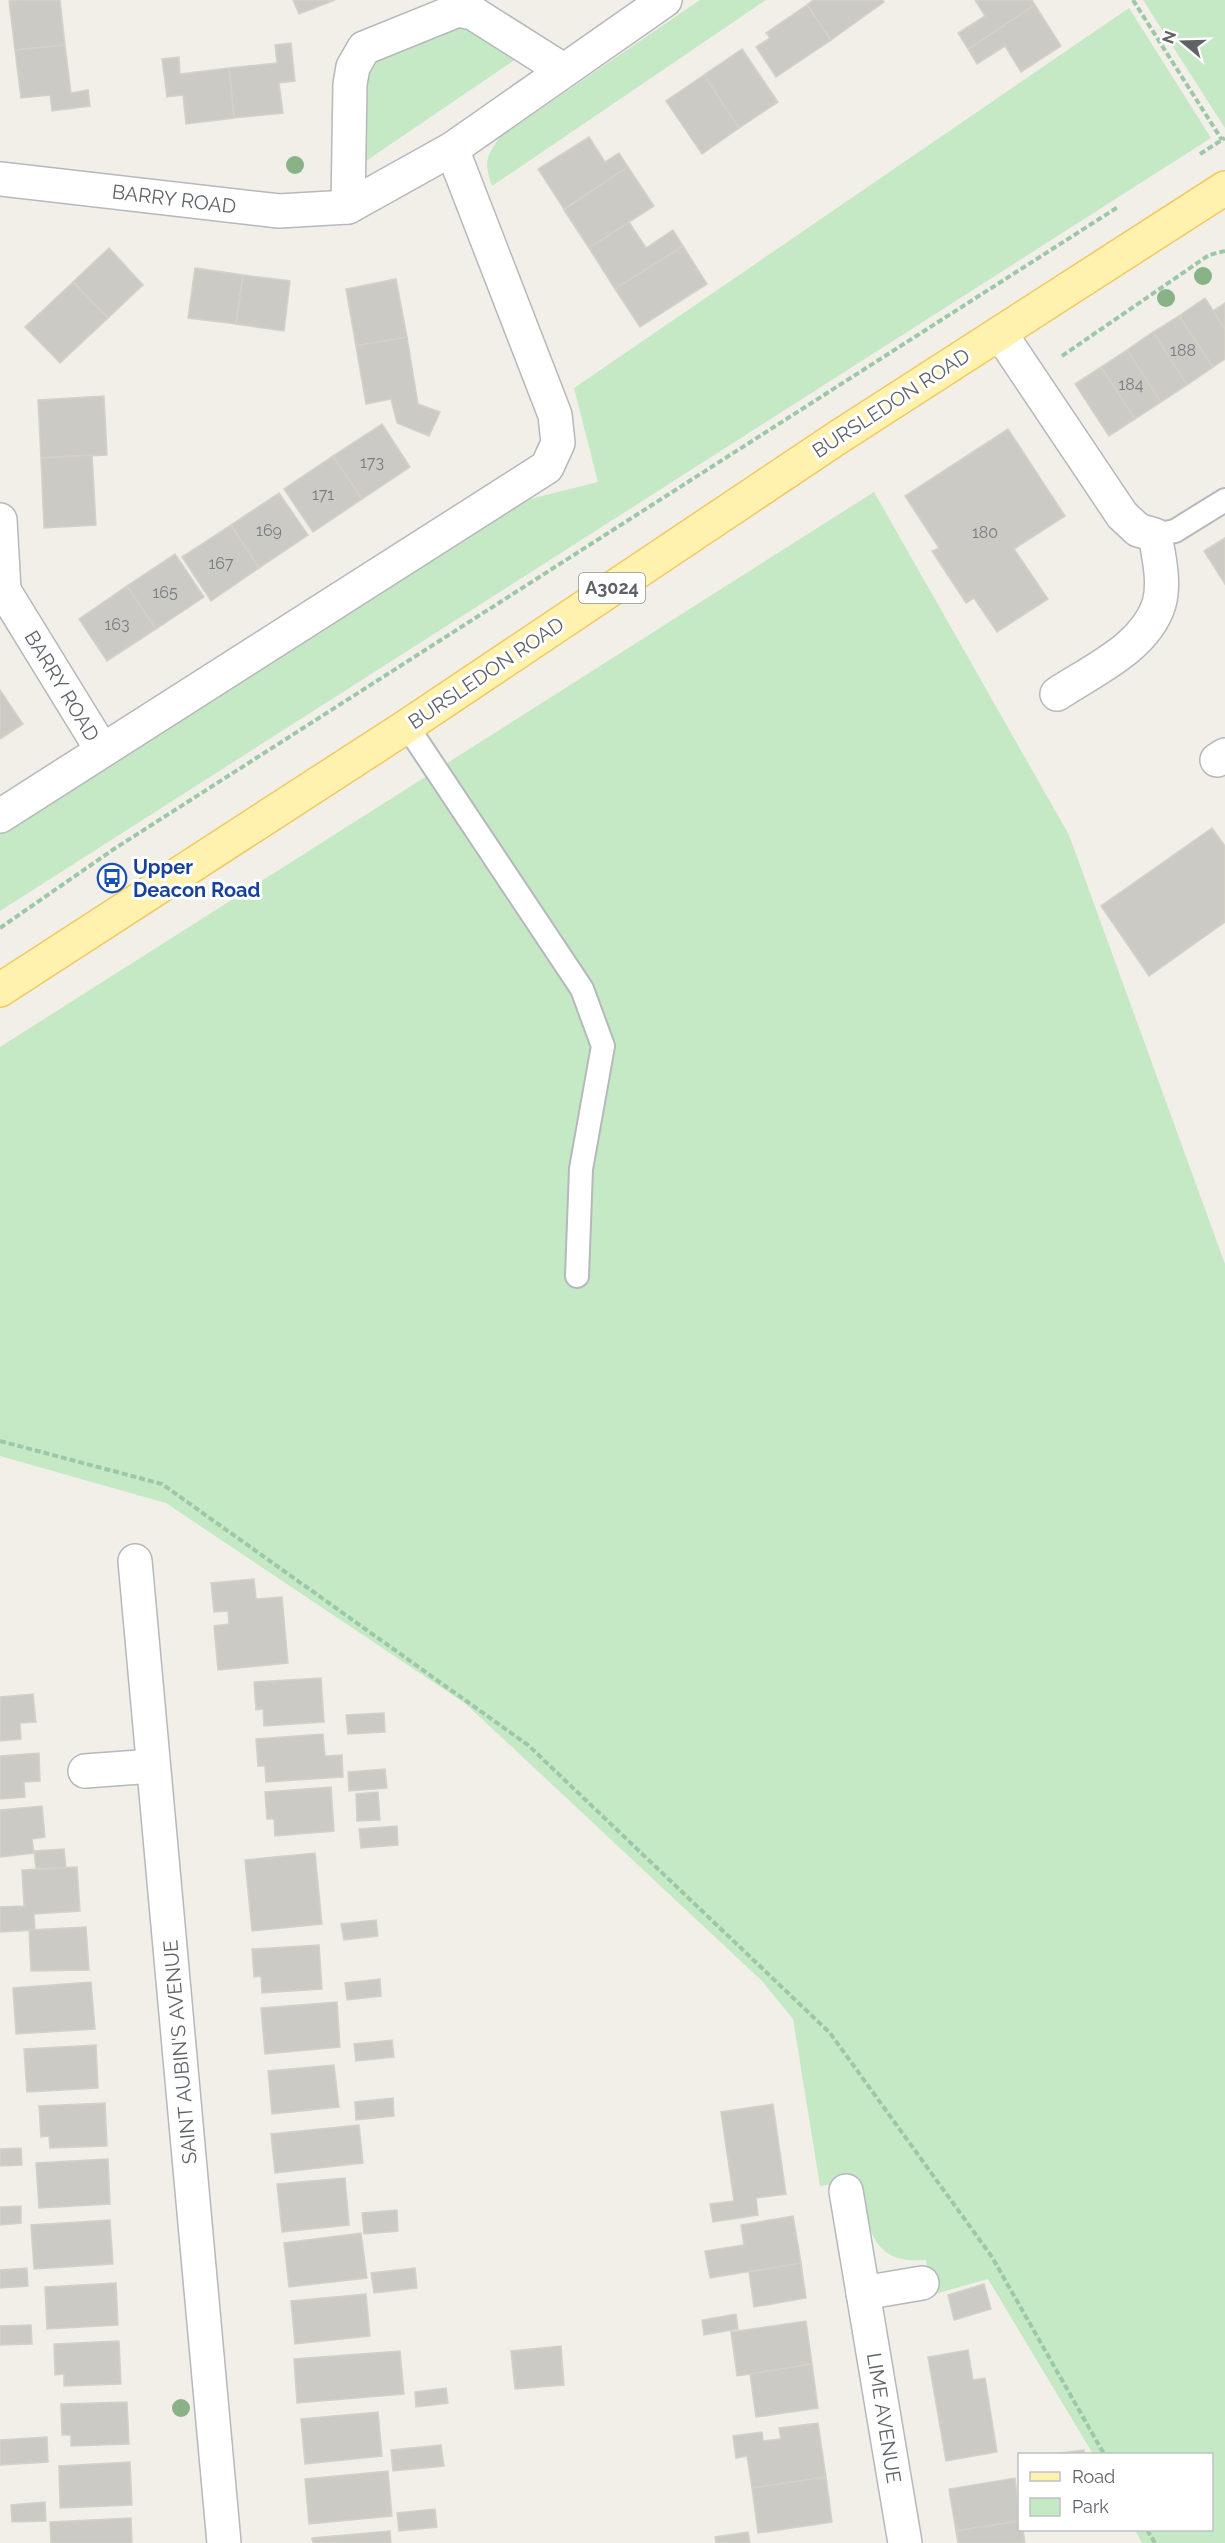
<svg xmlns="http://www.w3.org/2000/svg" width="1225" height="2543" font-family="Raleway,sans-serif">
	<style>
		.green { fill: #c5e8c5 }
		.building { fill: #cccac5; stroke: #d6d1c6; stroke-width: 1.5 }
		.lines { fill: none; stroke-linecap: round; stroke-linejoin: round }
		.service-casing { stroke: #b5b8bc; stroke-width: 26 }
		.minor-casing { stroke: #b5b8bc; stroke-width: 36 }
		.primary-casing { stroke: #f2c960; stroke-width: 36 }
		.path { stroke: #9cc7a9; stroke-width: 4; stroke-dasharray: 6 3; stroke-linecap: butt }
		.service { stroke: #fff; stroke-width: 22 }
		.minor { stroke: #fff; stroke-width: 33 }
		.primary { stroke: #fff2af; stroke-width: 33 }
		.tree { fill: #89b387 }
		.labels { text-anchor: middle; stroke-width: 6; stroke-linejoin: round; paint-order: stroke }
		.number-label { font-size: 16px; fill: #7a7d7f }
		.shield { fill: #fff; stroke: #8f9295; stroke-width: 1.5 }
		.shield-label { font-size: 18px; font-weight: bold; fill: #5f6368 }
		.street-label { font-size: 20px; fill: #5f6368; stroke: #fff }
		.transit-label { font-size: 20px; font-weight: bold; fill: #164399; stroke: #fff; text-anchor: start }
	</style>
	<rect width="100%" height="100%" fill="#f1efe8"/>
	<g class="green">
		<path d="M700,0h66l-274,186c-8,-23 -7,-29 9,-50z"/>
		<polygon points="1143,0 1225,0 1225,128"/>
		<polygon points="1129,8 1211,138 0,911 0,833 522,501 598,482 574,388"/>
		<polygon points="460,24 516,59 363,163 364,70 369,61"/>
		<path d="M874,492l195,343 156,429v1279h-83l-7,-13h77v-76h-119l-105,-175 -57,16 -5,-35c-57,5 -58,-35 -66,-80l-40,6 -27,-167 -31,-38 -296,-277 -300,-201 -166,-47v-409z"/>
	</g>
	<g class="building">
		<polygon points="24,0 60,0 65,45 15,50 9,1"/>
		<polygon points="293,0 335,0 299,14"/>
		<polygon points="813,0 883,0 884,2 831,40 807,5"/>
		<polygon points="975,0 1032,0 1035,5 968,49 958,33 985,16"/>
		<polygon points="807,5 831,40 776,77 756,47 770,38 766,33"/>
		<polygon points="1035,5 1061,46 1021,72 1005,46 977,64 968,49"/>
		<polygon points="291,43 295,81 279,83 283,113 234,118 229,68 277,63 275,45"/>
		<polygon points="65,45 71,93 88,90 90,106 52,111 50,95 21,98 15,50"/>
		<polygon points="742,49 778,102 739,128 704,75"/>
		<polygon points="179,57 180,74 229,68 234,118 186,124 183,95 167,97 162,59"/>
		<polygon points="704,75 739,128 702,154 666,101"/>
		<polygon points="589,137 605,162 619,153 628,167 564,209 538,169"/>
		<polygon points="628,167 654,206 589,248 564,210"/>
		<polygon points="629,222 646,248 673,230 683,246 615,289 589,248"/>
		<polygon points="683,246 707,284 640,327 615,289"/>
		<polygon points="109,248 143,285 108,318 73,282"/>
		<polygon points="195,268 243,275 236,324 188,318"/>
		<polygon points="243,275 290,281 284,331 236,324"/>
		<polygon points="396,279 407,337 356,346 346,289"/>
		<polygon points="73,282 108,318 60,363 25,327"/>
		<polygon points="1205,298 1225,329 1225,359 1213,367 1179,316"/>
		<polygon points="1225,303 1225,329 1213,311"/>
		<polygon points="1179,316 1213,367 1187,385 1153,332"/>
		<polygon points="1153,332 1187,385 1161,402 1127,350"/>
		<polygon points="407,337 418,404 440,412 429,436 397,423 391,399 366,404 356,346"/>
		<polygon points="1127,350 1161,402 1135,419 1101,367"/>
		<polygon points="1101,367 1135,419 1109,436 1075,384"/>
		<polygon points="104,396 107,455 41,458 38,400"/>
		<polygon points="382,424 410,467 362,499 333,456"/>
		<polygon points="1008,429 1065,516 1014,549 1048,599 997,632 974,598 966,603 932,551 939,548 905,496"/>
		<polygon points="92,455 96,525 44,528 41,458"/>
		<polygon points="333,456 362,499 313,532 284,489"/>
		<polygon points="279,493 308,535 259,568 231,525"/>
		<polygon points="231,525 259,568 211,601 182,557"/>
		<polygon points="1225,538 1225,584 1204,551"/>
		<polygon points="175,554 204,597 156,629 127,586"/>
		<polygon points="127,586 156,629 107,661 79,619"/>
		<polygon points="0,690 23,724 0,739"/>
		<polygon points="1212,828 1225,846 1225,922 1149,976 1101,906"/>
		<polygon points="254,1579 256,1599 282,1597 288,1663 218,1670 214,1626 229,1624 228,1611 214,1612 211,1583"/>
		<polygon points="321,1678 324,1722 264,1726 263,1709 256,1710 254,1682"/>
		<polygon points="33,1694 36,1722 20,1723 21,1739 0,1741 0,1697"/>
		<polygon points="384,1713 385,1732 348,1734 346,1715"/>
		<polygon points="323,1734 325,1756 342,1755 343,1777 266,1782 265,1766 258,1766 256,1739"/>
		<polygon points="39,1753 40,1781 24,1782 25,1797 0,1799 0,1756"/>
		<polygon points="385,1769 387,1788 349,1791 348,1772"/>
		<polygon points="331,1787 334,1831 275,1836 274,1819 267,1819 265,1792"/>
		<polygon points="378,1792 380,1820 357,1821 356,1794"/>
		<polygon points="42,1806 45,1837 32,1839 34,1853 0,1857 0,1810"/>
		<polygon points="397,1826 398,1845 361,1848 359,1829"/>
		<polygon points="64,1849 66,1868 36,1869 34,1851"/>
		<polygon points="315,1853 322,1924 252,1931 245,1860"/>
		<polygon points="77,1867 80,1911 34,1914 35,1930 0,1932 0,1907 24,1906 22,1870"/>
		<polygon points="376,1920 378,1936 344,1940 341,1924"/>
		<polygon points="86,1927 89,1970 31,1971 29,1930"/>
		<polygon points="319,1945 322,1989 262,1993 261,1976 254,1977 252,1949"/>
		<polygon points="380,1979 381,1996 347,2000 345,1983"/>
		<polygon points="91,1982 95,2029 16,2034 13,1988"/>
		<polygon points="337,2002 340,2047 265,2054 261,2008"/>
		<polygon points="392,2040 394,2057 356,2061 354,2044"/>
		<polygon points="96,2045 98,2088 27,2092 24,2049"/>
		<polygon points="334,2065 339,2107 272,2114 268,2071"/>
		<polygon points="393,2098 394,2116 356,2120 355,2102"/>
		<polygon points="105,2103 107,2146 50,2148 49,2136 41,2137 39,2106"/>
		<polygon points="773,2104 786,2194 756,2198 758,2215 713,2222 710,2204 734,2201 721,2112"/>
		<polygon points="359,2125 363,2163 275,2173 271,2134"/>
		<polygon points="21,2148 22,2165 0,2166 0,2149"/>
		<polygon points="108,2159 110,2204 39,2208 36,2163"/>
		<polygon points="345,2178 349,2225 282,2232 277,2184"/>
		<polygon points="21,2206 21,2223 0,2225 0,2207"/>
		<polygon points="397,2210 398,2231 364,2234 362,2213"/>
		<polygon points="793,2216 801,2263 710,2278 705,2251 744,2245 741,2225"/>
		<polygon points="110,2220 113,2264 34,2269 31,2225"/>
		<polygon points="361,2233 367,2278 289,2287 284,2243"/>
		<polygon points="801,2263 806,2298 754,2307 749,2272"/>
		<polygon points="27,2268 28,2286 0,2288 0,2270"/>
		<polygon points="415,2268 417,2288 374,2293 371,2273"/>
		<polygon points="116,2283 118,2325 47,2329 45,2287"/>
		<polygon points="984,2284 991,2309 954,2320 948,2295"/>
		<polygon points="366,2294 370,2336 295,2344 291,2301"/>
		<polygon points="736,2314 738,2329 704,2335 702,2320"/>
		<polygon points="806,2321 812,2364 737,2376 731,2332"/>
		<polygon points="31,2325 32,2344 0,2345 0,2326"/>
		<polygon points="119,2341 121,2384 64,2386 64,2374 55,2375 54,2344"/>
		<polygon points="561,2346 564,2385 515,2389 511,2351"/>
		<polygon points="968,2350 973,2380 985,2378 997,2452 946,2461 928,2357"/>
		<polygon points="400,2351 404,2394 297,2403 294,2359"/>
		<polygon points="812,2364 818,2408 756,2417 750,2374"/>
		<polygon points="446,2388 448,2403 416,2407 415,2392"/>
		<polygon points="127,2402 129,2444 71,2446 71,2435 62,2435 61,2404"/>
		<polygon points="378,2412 382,2456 305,2464 301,2419"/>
		<polygon points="818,2423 826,2477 752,2488 747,2456 736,2458 733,2436 762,2432 763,2441 781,2439 779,2428"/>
		<polygon points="47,2437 48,2462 0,2465 0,2440"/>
		<polygon points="441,2445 444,2466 393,2471 391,2450"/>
		<polygon points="1084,2450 1084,2454 1051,2454"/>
		<polygon points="130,2462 132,2505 60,2508 59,2466"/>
		<polygon points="388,2471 392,2516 309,2524 305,2479"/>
		<polygon points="826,2477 832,2522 758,2533 752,2488"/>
		<polygon points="1015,2478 1020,2521 956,2531 949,2489"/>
		<polygon points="45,2502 46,2521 12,2522 11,2505"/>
		<polygon points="435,2509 437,2527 399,2531 397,2513"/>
		<polygon points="131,2518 132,2543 51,2543 50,2522"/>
		<polygon points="1020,2521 1020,2530 1023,2530 1025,2543 958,2543 956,2531"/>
		<polygon points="390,2531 391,2543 313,2543 312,2538"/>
		<polygon points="748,2532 750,2543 716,2543 715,2537"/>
	</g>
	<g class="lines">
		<g class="service-casing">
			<g id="service">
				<polyline points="1155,535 1175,531 1225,500"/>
				<polyline points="407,726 582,989 603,1046 581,1169 577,1276"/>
			</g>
		</g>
		<g class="minor-casing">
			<g id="minor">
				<polyline points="0,179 279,211 348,207 452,149 665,0"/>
				<polyline points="348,207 350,84 353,67 364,48 458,10 473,13 563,70"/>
				<path d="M1000,333l122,182 16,15 17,5c4,22 10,48 4,69 -14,44 -66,66 -102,90"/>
				<polyline points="0,520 4,590"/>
				<polyline points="0,584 102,750"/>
				<polyline points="1217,760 1225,755"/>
				<polyline points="0,816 547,467 558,443 555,415 452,149"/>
				<polyline points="135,1561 224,2543"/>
				<polyline points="85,1771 153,1766"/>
				<polyline points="846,2191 905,2543"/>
				<polyline points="863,2293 922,2283"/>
			</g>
		</g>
		<g class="primary-casing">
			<polyline id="primary" points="0,990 407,726 837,438 1225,188"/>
		</g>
		<g class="path">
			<polyline points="1133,0 1222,140"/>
			<polyline points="1200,154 1225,138"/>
			<polyline points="1062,356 1209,255 1225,251"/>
			<polyline points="0,928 114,849 1118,207"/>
			<polyline points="0,1441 162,1484 528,1745 830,2033 992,2257 1104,2454"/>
			<polyline points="1147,2530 1155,2543"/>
		</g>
		<use href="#service" class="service"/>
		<use href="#minor" class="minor"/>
		<use href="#primary" class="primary"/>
	</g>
	<g class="tree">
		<circle cx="295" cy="165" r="9"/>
		<circle cx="1203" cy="276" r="9"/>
		<circle cx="1166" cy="298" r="9"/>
		<circle cx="181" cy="2408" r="9"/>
	</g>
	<defs>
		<g id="bus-ring" transform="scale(1.5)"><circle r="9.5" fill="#fff" stroke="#1a4fb4" stroke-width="1.5"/><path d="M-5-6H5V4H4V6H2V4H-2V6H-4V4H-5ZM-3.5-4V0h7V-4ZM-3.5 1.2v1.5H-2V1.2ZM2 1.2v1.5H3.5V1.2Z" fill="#1a4fb4"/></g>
	</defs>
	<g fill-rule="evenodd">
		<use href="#bus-ring" x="112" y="878"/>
	</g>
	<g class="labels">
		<g class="number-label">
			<text x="1183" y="356">188</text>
			<text x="1131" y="390">184</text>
			<text x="372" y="468">173</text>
			<text x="323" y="500">171</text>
			<text x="269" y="536">169</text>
			<text x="985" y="538">180</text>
			<text x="221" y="569">167</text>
			<text x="165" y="598">165</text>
			<text x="117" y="630">163</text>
		</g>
		<rect class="shield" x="579" y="573" width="66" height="30" rx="4.5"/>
		<g class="shield-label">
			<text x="612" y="594">A3024</text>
		</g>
		<g class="street-label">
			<text transform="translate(174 199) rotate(7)" y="7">BARRY ROAD</text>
			<text transform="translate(891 403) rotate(-33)" y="7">BURSLEDON ROAD</text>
			<text transform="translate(486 673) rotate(-34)" y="7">BURSLEDON ROAD</text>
			<text transform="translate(62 686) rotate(59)" y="7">BARRY ROAD</text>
			<text transform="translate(180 2052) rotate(-95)" y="7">SAINT AUBIN'S AVENUE</text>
			<text transform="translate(884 2418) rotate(81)" y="7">LIME AVENUE</text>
		</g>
		<g class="transit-label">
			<text x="133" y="874">Upper<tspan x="133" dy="23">Deacon Road</tspan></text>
		</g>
	</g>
	<rect x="1018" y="2453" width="195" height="78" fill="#ffffff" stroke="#bfc1c3" stroke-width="1.5"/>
	<rect x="1030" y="2472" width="30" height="9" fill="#fff2af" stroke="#bfc1c3" stroke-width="1.5"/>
	<text x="1072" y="2483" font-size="18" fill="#5f6368">Road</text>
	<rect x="1030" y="2498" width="30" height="18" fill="#c5e8c5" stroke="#bfc1c3" stroke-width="1.5"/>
	<text x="1072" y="2513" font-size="18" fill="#5f6368">Park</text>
	<g transform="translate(1183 42) rotate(289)" stroke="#ffffff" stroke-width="4.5" paint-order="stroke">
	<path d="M0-4.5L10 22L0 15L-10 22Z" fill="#5f6368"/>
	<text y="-9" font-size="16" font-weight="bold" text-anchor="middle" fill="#5f6368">N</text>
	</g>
</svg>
